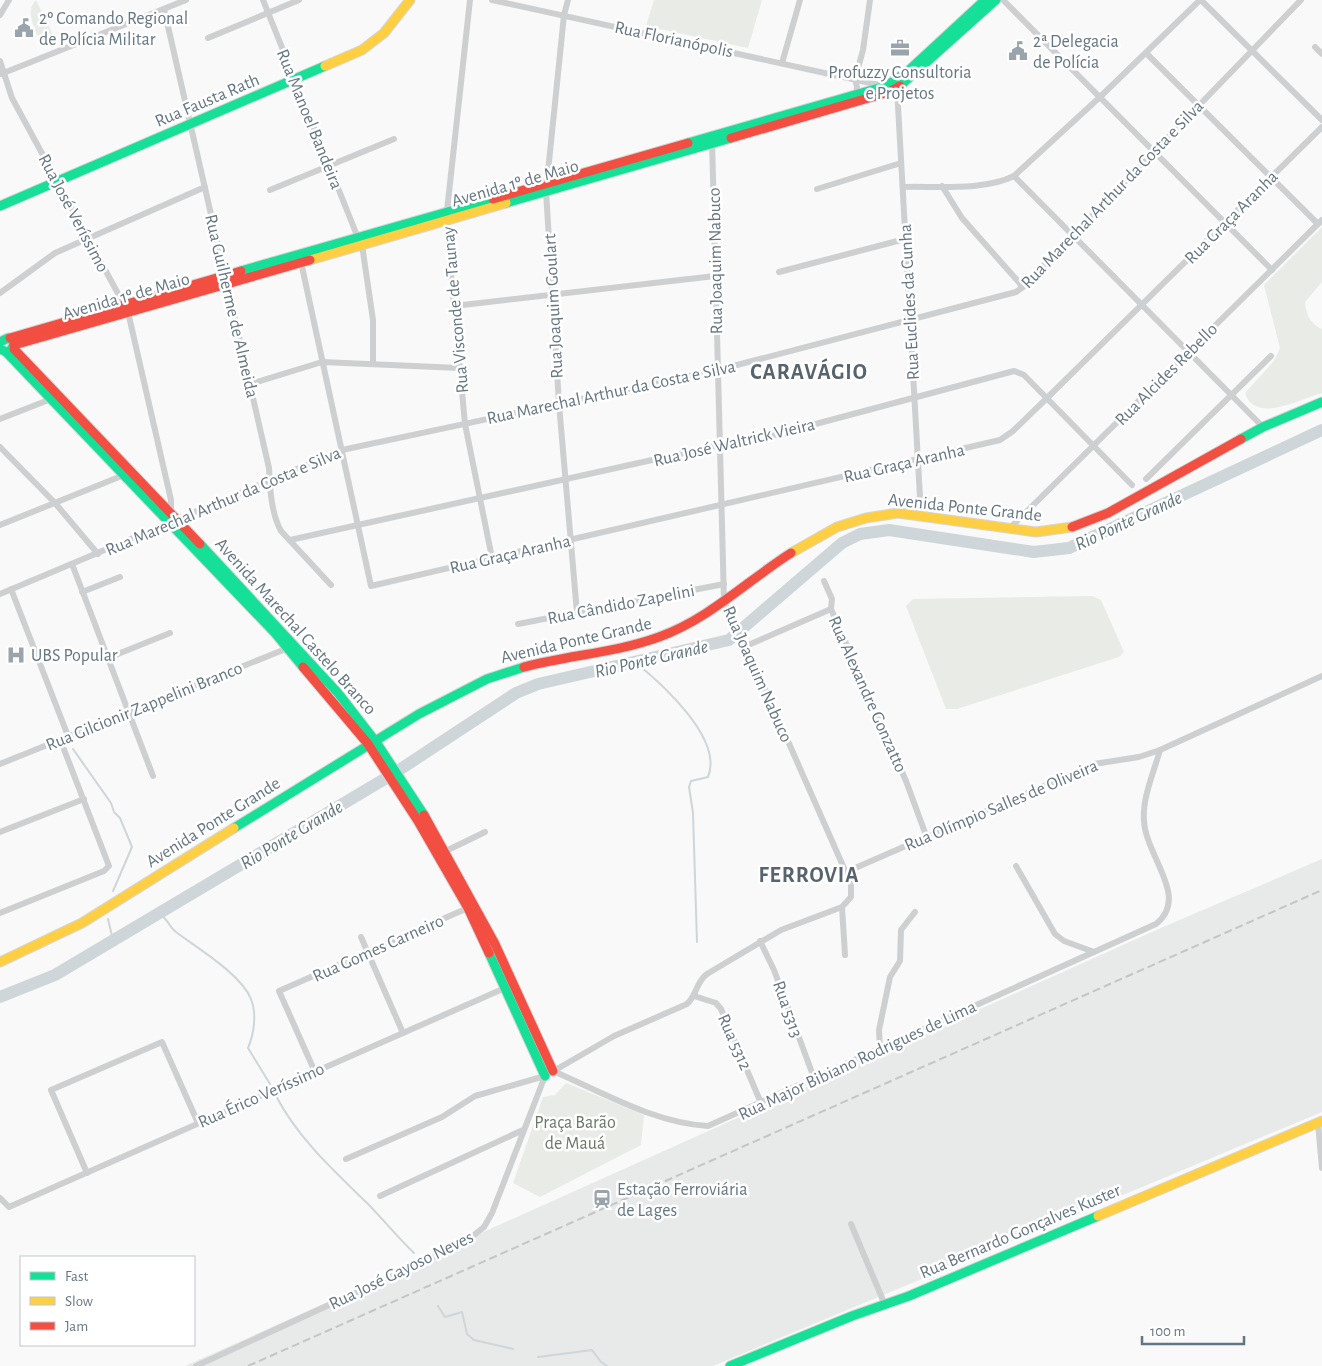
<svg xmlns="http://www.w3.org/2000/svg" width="1322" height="1366" font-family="'Alegreya Sans',sans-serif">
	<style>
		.built { fill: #e8e9e9 }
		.green { fill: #e8ebe6 }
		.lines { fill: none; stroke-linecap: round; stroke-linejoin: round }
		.stream { stroke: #ced6d9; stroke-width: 2 }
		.river { stroke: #ced6d9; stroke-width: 12 }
		.fast-casing { stroke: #d5d6d7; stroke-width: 11 }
		.slow-casing { stroke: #d5d6d7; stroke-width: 11 }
		.jam-casing { stroke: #d5d6d7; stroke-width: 11 }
		.street { stroke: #cecfd0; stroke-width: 6 }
		.fast { stroke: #16e098; stroke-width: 9 }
		.slow { stroke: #ffcf43; stroke-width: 9 }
		.jam { stroke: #f24e42; stroke-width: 9 }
		.rail { stroke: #c3c5c6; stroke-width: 2; stroke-dasharray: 8 4; stroke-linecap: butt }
		.labels { text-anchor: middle; stroke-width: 5; stroke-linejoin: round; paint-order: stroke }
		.poi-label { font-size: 18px; fill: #657683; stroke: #fff; text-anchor: start }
		.street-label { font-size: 18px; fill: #657683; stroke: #fff }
		.park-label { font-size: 18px; fill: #687a64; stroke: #fff }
		.water-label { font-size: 19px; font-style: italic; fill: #60757c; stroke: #fff }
		.district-label { font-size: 22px; font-weight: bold; letter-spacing: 1px; fill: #57646e; stroke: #fff }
	</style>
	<rect width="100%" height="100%" fill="#f9f9f9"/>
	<polygon class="built" points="1322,859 1322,1112 713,1366 185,1366 1163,927"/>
	<g class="green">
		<path d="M36,0l16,33 -8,5 -7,-3c-4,-12 -11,-25 -1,-35z"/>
		<polygon points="654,0 762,0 748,48 646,26"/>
		<path d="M1322,227v55l-17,20c1,12 5,22 17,27v64c-20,5 -67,32 -77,0l29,-32 6,-13 -16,-63z"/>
		<polygon points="1092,596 1101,600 1124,652 1119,657 957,709 946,709 906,606 913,599"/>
		<polygon points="566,1083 644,1115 641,1145 540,1197 513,1183 543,1097 555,1095"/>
	</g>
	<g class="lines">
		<g class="stream">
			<path d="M635,662c26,21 89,77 73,115l-17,4 -2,6 4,26 4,129"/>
			<polyline points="73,749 111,803 114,812 120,818 132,847 113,891"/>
			<path d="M158,913c9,4 11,14 18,19 21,16 65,42 75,67 6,15 3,35 -3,49l22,36"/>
			<polyline points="108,919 113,940"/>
			<path d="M276,1096c22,42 57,74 90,106 17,17 31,35 48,51"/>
			<polyline points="438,1306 445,1317 462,1312 467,1334 474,1340 513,1349"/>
			<polyline points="538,1357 592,1350 601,1362 607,1366"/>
		</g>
		<polyline class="river" points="0,997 55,975 393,774 516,693 538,684 729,640 842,543 860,534 889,530 1034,552 1069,548 1322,430"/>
		<g class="fast-casing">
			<g id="fast">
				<polyline points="900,86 996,0"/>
				<polyline points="688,143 886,86 907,72 985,0"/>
				<polyline points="506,203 731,138"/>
				<polyline points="0,206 325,66"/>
				<polyline points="241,271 493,199"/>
				<polyline points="0,342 8,338 13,341 14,345 9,353 0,349"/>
				<polyline points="7,353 275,633 303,667"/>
				<polyline points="1241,439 1263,427 1322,402"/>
				<polyline points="200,544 338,693 376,742 424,815"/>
				<polyline points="234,828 419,714 487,679 524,667"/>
				<polyline points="489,953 545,1076"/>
				<polyline points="730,1366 852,1316 909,1296 1098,1216"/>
			</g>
		</g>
		<g class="slow-casing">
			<g id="slow">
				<polyline points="325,66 362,50 384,33 410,0"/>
				<polyline points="310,260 506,203"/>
				<polyline points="791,553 837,527 866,518 898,513 1036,532 1072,527"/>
				<polyline points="0,962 82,923 234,828"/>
				<polyline points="1098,1216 1322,1121"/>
			</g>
		</g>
		<g class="jam-casing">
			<g id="jam">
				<polyline points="731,138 889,92 900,86"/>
				<polyline points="493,199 688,143"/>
				<polyline points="10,338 241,271"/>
				<polyline points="14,345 310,260"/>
				<polyline points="14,349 200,544"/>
				<polyline points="1072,527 1108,513 1241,439"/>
				<polyline points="303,667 368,744 418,821 468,908 489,953"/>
				<path d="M524,667c45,-12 91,-14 135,-30 50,-18 88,-56 132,-84"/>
				<polyline points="424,815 495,944 553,1071"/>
			</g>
		</g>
		<g class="street">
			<polyline points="263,0 358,238"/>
			<polyline points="470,0 446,220 465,424 492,558"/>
			<polyline points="492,0 884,86"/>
			<polyline points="568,0 564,15 546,191 559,404 577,613"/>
			<polyline points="1003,0 1272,270"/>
			<polyline points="1201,0 1322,120"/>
			<path d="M164,9l105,459c1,20 2,45 12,63l50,54"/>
			<polyline points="0,15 9,0"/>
			<polyline points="208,38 299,0"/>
			<polyline points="1315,47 1322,54"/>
			<polyline points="1146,53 1318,224"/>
			<polyline points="0,61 12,98 128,312 171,500 171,516"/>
			<polyline points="782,63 800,0"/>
			<polyline points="1,74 186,0"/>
			<polyline points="897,88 921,515"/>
			<polyline points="856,95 857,87 855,79 863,50 870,0"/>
			<polyline points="712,140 724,602 746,646 851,884 851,897 842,907 845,955"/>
			<polyline points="1014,176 1263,427"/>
			<polyline points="942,186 962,218 1023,287"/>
			<path d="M903,187c34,-1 81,4 111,-11l86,-79 100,-97"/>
			<polyline points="817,189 901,163"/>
			<polyline points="270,190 394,139"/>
			<polyline points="362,245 373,320 373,364"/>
			<polyline points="301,262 371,586 1000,440 1013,431 1047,398 1322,127"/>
			<polyline points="779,272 905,239"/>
			<polyline points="0,293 55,253 205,187"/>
			<polyline points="454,306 715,276"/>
			<polyline points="250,384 322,362 459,368"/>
			<polyline points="0,419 51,399"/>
			<polyline points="0,447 55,503 98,554"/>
			<polyline points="1146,479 1271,356"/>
			<polyline points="0,525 124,475"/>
			<polyline points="1010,528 1322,220"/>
			<polyline points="290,540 720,445 767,437 1014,371 1024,375 1132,485"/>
			<polyline points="72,564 153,776"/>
			<polyline points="824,581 832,599 831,609"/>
			<polyline points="11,589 68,736"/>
			<polyline points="82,592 120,577"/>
			<polyline points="0,594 342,450 718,370 1016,292 1023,287 1301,0"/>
			<polyline points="518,624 724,584"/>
			<polyline points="746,646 831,609 906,781 927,838"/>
			<polyline points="108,658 170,633"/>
			<polyline points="0,764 288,648"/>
			<polyline points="0,832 84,799"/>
			<polyline points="446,851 485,832"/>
			<polyline points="1016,866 1055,934 1064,941 1094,952"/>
			<polyline points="846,872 1094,764 1139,757 1160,750 1322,676"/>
			<polyline points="0,913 104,871 109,866 60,739"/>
			<polyline points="361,937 403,1033"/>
			<polyline points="760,941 774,970 814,1078"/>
			<polyline points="694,996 716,1003 721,1009 761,1103"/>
			<polyline points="880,1049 879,1030 890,977 900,961 901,930 915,912"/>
			<path d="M553,1071c49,21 101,52 155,55l448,-202c34,-27 -10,-67 -12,-103 -2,-23 10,-49 16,-71"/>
			<polyline points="315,1072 279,991 470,907"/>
			<polyline points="1318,1123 1322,1168"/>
			<path d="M346,1159l96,-42 33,-21 70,-20 69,-40 73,-32c10,-9 9,-22 20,-30l74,-44 61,-23"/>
			<polyline points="87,1173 51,1090 162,1042 198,1123"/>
			<polyline points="380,1196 523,1130"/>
			<polyline points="0,1198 9,1207 514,984"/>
			<polyline points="851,1224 885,1305"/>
			<polyline points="196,1366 464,1243 484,1227 492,1213 545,1076"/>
		</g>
		<use href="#fast" class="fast"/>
		<use href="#slow" class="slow"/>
		<use href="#jam" class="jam"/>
		<polyline class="rail" points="248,1366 1322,890"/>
	</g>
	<defs>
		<g id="civic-bare" transform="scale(1.5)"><path d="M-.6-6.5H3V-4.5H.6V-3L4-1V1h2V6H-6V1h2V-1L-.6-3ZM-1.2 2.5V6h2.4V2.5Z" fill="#99a4ac" stroke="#fff" stroke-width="2.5" paint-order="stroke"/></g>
		<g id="office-bare" transform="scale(1.5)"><path d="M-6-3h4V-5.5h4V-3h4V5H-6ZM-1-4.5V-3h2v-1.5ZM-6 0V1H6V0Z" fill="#99a4ac" stroke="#fff" stroke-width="2.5" paint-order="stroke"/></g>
		<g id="hospital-bare" transform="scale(1.5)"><path d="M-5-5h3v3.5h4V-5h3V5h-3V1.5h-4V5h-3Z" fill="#99a4ac" stroke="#fff" stroke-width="2.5" paint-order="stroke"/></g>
		<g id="station-bare" transform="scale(1.5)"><path d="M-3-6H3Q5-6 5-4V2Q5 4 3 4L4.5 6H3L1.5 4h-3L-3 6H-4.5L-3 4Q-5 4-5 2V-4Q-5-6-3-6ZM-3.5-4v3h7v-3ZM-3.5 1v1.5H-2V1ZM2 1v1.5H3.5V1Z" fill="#99a4ac" stroke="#fff" stroke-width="2.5" paint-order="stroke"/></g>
	</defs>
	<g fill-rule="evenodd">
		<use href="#civic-bare" x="24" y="28"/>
		<use href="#office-bare" x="900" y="48"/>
		<use href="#civic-bare" x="1018" y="51"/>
		<use href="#hospital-bare" x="16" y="655"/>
		<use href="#station-bare" x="602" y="1199"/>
	</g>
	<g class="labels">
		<g class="poi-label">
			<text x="39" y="24">2º Comando Regional<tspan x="39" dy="21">de Polícia Militar</tspan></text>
			<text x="1033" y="47">2ª Delegacia<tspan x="1033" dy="21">de Polícia</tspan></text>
			<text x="900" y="78" text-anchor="middle">Profuzzy Consultoria<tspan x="900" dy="21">e Projetos</tspan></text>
			<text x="31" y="661">UBS Popular</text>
			<text x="617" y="1195">Estação Ferroviária<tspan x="617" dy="21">de Lages</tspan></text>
		</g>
		<g class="street-label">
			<text transform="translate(674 39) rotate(12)" y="6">Rua Florianópolis</text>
			<text transform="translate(207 100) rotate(-23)" y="6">Rua Fausta Rath</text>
			<text transform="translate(310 119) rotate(68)" y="6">Rua Manoel Bandeira</text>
			<text transform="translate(515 183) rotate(-16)" y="6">Avenida 1º de Maio</text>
			<text transform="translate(1112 194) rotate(-46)" y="6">Rua Marechal Arthur da Costa e Silva</text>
			<text transform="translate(74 213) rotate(62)" y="6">Rua José Veríssimo</text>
			<text transform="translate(1231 217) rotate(-45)" y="6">Rua Graça Aranha</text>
			<text transform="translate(715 261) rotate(-91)" y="6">Rua Joaquim Nabuco</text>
			<text transform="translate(126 296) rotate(-16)" y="6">Avenida 1º de Maio</text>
			<text transform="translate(909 302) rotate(-93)" y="6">Rua Euclides da Cunha</text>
			<text transform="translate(232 306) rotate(77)" y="6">Rua Guilherme de Almeida</text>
			<text transform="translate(553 306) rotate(-93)" y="6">Rua Joaquim Goulart</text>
			<text transform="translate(455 310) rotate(-95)" y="6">Rua Visconde de Taunay</text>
			<text transform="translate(1166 374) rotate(-45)" y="6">Rua Alcides Rebello</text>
			<text transform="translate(611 392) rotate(-12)" y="6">Rua Marechal Arthur da Costa e Silva</text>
			<text transform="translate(734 442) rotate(-13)" y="6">Rua José Waltrick Vieira</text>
			<text transform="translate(904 463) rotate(-13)" y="6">Rua Graça Aranha</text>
			<text transform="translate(223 501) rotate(-23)" y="6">Rua Marechal Arthur da Costa e Silva</text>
			<text transform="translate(965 507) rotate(6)" y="6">Avenida Ponte Grande</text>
			<text transform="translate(510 554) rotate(-13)" y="6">Rua Graça Aranha</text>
			<text transform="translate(621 604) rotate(-11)" y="6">Rua Cândido Zapelini</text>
			<text transform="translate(296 626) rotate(48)" y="6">Avenida Marechal Castelo Branco</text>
			<text transform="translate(576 640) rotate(-13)" y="6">Avenida Ponte Grande</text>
			<text transform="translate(758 674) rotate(66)" y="6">Rua Joaquim Nabuco</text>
			<text transform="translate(868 694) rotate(66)" y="6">Rua Alexandre Gonzatto</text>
			<text transform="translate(144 706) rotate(-22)" y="6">Rua Gilcionir Zappelini Branco</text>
			<text transform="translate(1001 805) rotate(-23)" y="6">Rua Olímpio Salles de Oliveira</text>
			<text transform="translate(213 822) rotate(-32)" y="6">Avenida Ponte Grande</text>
			<text transform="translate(378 948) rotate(-24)" y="6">Rua Gomes Carneiro</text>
			<text transform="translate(788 1009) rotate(71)" y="6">Rua 5313</text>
			<text transform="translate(735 1042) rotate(66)" y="6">Rua 5312</text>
			<text transform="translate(857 1060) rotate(-25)" y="6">Rua Major Bibiano Rodrigues de Lima</text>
			<text transform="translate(261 1095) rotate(-24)" y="6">Rua Érico Veríssimo</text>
			<text transform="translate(1020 1231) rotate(-23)" y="6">Rua Bernardo Gonçalves Kuster</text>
			<text transform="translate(401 1270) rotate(-26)" y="6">Rua José Gayoso Neves</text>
		</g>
		<g class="park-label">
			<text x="575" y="1128">Praça Barão<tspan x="575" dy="21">de Mauá</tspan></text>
		</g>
		<g class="water-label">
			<text transform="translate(1128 520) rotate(-25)" y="7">Rio Ponte Grande</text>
			<text transform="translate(651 658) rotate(-13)" y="7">Rio Ponte Grande</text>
			<text transform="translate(291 834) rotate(-31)" y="7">Rio Ponte Grande</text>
		</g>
		<g class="district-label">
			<text x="809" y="379">CARAVÁGIO</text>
			<text x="809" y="882">FERROVIA</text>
		</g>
	</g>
	<rect x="20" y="1256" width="175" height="90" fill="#ffffff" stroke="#c1c8cd"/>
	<rect x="30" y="1272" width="25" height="8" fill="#16e098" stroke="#c1c8cd"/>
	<text x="65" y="1281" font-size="15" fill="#657683">Fast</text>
	<rect x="30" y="1297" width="25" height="8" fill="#ffcf43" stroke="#c1c8cd"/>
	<text x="65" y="1306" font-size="15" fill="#657683">Slow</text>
	<rect x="30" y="1322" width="25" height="8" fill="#f24e42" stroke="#c1c8cd"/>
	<text x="65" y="1331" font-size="15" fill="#657683">Jam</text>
	<path d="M1142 1336v8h102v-8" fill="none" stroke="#657683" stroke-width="2.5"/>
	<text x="1150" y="1336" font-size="15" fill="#657683" stroke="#ffffff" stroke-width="4" paint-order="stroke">100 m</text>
</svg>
